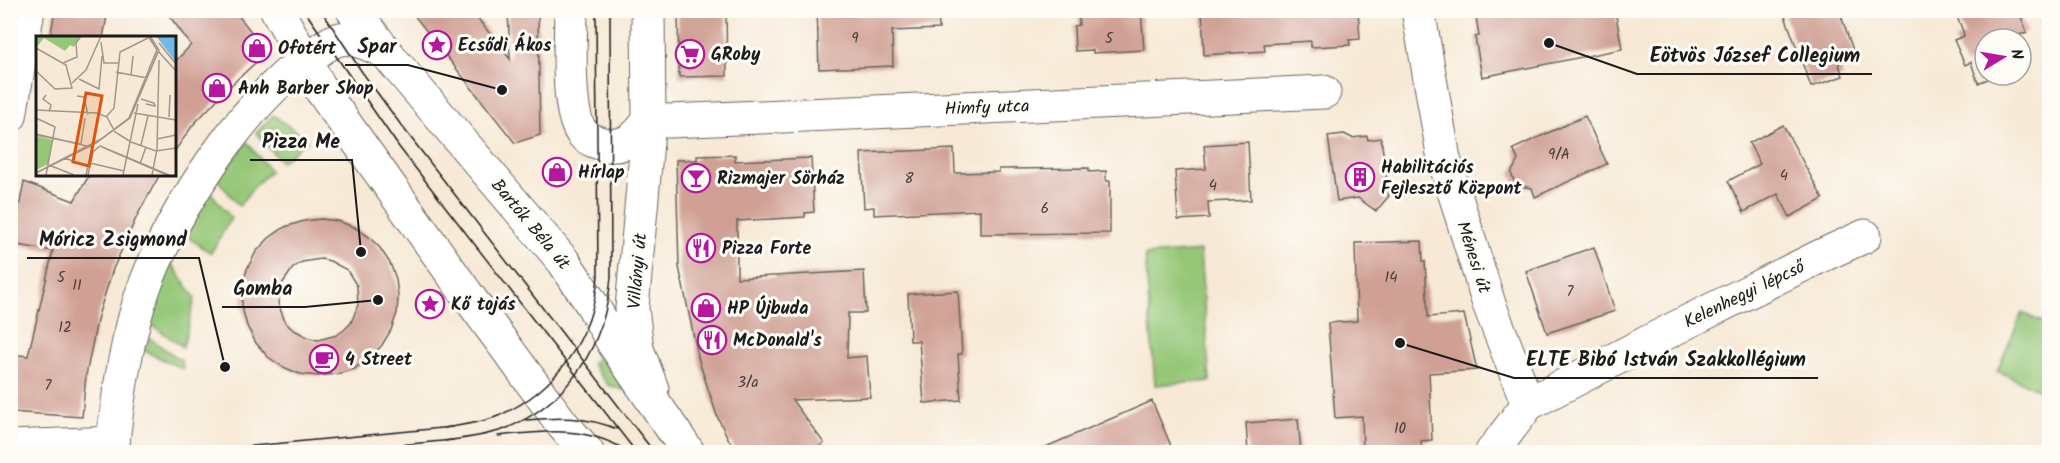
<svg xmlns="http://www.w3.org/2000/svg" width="2060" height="463" font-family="Kalam,sans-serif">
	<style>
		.green { fill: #95c777; stroke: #58724a; stroke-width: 1.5 }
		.building { fill: #d0a094; fill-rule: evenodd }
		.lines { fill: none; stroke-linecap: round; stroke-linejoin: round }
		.minor-casing { stroke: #69645d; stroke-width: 35 }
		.major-casing { stroke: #69645d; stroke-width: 35 }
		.minor { stroke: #fff; stroke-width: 33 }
		.major { stroke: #fff; stroke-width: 33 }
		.tram { stroke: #1c1c1c; stroke-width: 1.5 }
		.labels { text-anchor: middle; stroke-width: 6; stroke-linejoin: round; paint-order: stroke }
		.number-label { font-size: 15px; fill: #493d3a }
		.poi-label { font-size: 18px; font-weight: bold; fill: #1c1c1c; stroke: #fdfcf7; text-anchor: start }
		.street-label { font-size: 18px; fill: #1c1c1c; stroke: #fdfcf7 }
		.inset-road { fill: none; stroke: #9f978b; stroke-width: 1.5 }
		.view { fill: #de560d; fill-opacity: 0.15; stroke: #de560d; stroke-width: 3 }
		.inset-edge { fill: none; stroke: #1c1c1c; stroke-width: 3 }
		.leader { fill: none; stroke: #1c1c1c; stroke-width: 2 }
		.callout-dot { fill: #1c1c1c; stroke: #fdfcf7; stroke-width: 2 }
		.callout-label { font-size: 20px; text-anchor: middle; font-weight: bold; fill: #1c1c1c; stroke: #fdfcf7; stroke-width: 6; stroke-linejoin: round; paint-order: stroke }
	</style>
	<rect width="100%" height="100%" fill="#fdfcf7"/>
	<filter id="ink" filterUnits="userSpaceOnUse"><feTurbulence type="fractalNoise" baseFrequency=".0167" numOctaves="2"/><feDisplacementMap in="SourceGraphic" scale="12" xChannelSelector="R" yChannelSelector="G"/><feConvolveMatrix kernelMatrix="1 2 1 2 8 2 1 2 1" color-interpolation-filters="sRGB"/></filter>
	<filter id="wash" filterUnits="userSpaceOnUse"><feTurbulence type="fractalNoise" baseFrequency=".008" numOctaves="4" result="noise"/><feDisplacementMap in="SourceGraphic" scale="24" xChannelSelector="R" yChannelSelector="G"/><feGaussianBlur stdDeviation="1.35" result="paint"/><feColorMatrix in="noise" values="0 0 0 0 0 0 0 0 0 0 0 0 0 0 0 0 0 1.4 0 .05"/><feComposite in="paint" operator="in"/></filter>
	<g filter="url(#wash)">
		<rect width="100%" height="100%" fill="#f7e9d5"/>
		<g class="green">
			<polygon points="273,115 308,140 281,162 256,133"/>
			<polygon points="247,142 270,171 254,187 239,206 217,179"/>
			<polygon points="209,190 231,218 211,253 183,234"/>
			<polygon points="1200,251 1210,381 1155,385 1145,255"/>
			<polygon points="170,261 195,298 183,347 149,323"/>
			<polygon points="2022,313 2049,325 2049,394 1997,371"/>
			<polygon points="146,336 182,361 183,369 143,350"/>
			<polygon points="600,353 625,388 626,391 608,385 592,364"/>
		</g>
		<g id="blocks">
			<g class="building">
				<polygon points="55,10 108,10 103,38 50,38"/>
				<polygon points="165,10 234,10 267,52 229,87 193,125 174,152 174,63 191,45"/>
				<polygon points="410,10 471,10 510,59 508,10 538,10 540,135 515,143"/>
				<polygon points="678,10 726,10 727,76 679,77"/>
				<polygon points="817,10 938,10 939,29 892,31 893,66 819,69"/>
				<polygon points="1078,10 1141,10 1144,50 1093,53 1093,50 1075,51 1074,26 1079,25"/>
				<polygon points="1202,10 1358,10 1360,39 1349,40 1350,45 1331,46 1311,47 1311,41 1264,44 1265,51 1204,55"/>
				<polygon points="1475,10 1615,10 1622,49 1482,77 1475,37 1479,36"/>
				<polygon points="1800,10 1839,10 1854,53 1837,59 1843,76 1811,87 1785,16"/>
				<polygon points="1954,10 2006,10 2009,16 2019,12 2027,32 2017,36 2018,39 1985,39 1985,75 1998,75 1978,83 1971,62 1965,65 1954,40 1964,36 1963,31"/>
				<polygon points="1585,116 1607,164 1535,197 1532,188 1520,186 1515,183 1511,173 1518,160 1513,149"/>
				<polygon points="1783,125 1823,199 1790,217 1778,194 1744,212 1728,181 1760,164 1749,143"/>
				<polygon points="1344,134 1352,138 1367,136 1368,140 1381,138 1389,196 1376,211 1358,198 1337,201 1328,136"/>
				<polygon points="1248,142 1251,200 1208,202 1209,218 1178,220 1175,171 1206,169 1204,145"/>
				<polygon points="954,149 955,173 999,172 999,169 1089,168 1089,172 1106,171 1106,181 1110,181 1110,233 980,234 980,210 874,215 874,207 864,208 861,153"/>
				<polygon points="735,155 735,161 811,158 814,212 805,213 805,217 737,221 737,278 864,271 866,313 848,313 847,358 867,356 870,397 792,400 824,443 810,453 738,453 729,440 717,416 699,361 679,267 676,160 697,160 697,156"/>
				<polygon points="90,174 160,174 137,216 113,269 98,316 86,375 82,417 10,412 10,354 28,356 53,251 18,245 18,240 13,239 24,182 74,201"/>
				<path d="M321,219l17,2 16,6 14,9 12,12 10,15 6,16 2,17 -1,17 -6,17 -9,15 -13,14 -15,10 -17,5 -19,2 -18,-2 -17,-7 -15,-10 -12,-14 -9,-17 -5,-19v-19l5,-19 9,-17 13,-14 16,-11 19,-6zM321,259l9,2 17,9 10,16 1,19 -7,18 -7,7 -7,5 -19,5 -9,-2 -17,-9 -7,-7 -7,-19 4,-19 11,-16 9,-6z"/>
				<polygon points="1422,241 1423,261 1425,261 1428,317 1464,314 1477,370 1429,373 1432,440 1421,441 1422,453 1363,453 1362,416 1335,418 1328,323 1357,321 1355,243"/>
				<polygon points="1594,247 1615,311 1547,333 1526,271"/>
				<polygon points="958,291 962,354 958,354 961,400 924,403 919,341 910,341 908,294"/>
				<polygon points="1152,401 1171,446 1157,453 1032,453"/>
				<polygon points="1298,419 1301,453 1248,453 1246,423"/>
			</g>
		</g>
	</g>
	<g filter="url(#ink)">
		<use href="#blocks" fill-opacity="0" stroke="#69645d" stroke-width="1.5"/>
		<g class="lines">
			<g class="minor-casing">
				<g id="minor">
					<path d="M571,10c0,29 -6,103 12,124 6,6 17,10 25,11 20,2 31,-10 41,-25"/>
					<polyline points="648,10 649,120 632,308 637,349 652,389"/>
					<polyline points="1418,10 1444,159 1489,304 1528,404"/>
					<polyline points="10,116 28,10"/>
					<polyline points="649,120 670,121 1324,92"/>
					<polyline points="10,447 113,443"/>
					<path d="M112,452c5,-51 15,-116 32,-164 29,-77 100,-187 168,-233 8,-5 18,-14 28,-16 15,-3 34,8 47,14"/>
					<polyline points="1492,452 1528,404 1689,321 1823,255 1865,236"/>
				</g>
			</g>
			<g class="major-casing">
				<g id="major">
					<polyline points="277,10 322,91 471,300 563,425 587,452"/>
					<polyline points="353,10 393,61 564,262 593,306 614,344 688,452"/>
				</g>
			</g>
			<use href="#minor" class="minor"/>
			<use href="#major" class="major"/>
			<g class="tram">
				<polyline points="304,10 399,147 636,452"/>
				<polyline points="321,10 362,72 401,125 654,452"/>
				<path d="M526,420c35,-3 58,-4 91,9"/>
				<path d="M444,428c18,-3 37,-5 54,-12 58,-25 95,-78 100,-140l-2,-266"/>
				<path d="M498,436c47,-5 89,-11 131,16"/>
				<path d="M446,441c19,-3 40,-5 59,-12 65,-27 100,-84 106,-152l-1,-267"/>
				<polyline points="188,452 452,427"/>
				<polyline points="323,452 453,440"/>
			</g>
		</g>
	</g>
	<defs>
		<g id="sight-ring" transform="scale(1.5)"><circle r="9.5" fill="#fdfcf7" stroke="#b5179e" stroke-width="1.5"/><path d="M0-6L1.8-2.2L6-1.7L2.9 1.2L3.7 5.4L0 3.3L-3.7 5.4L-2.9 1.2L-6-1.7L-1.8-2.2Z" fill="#b5179e"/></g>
		<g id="shop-ring" transform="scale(1.5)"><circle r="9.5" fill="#fdfcf7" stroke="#b5179e" stroke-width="1.5"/><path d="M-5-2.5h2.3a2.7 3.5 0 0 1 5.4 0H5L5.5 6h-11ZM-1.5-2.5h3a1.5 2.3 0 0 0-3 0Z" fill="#b5179e"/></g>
		<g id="supermarket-ring" transform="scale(1.5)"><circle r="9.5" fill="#fdfcf7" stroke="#b5179e" stroke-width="1.5"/><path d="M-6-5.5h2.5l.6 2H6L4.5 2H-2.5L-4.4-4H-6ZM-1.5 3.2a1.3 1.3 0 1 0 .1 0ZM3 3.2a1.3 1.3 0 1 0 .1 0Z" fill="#b5179e"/></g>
		<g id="building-ring" transform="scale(1.5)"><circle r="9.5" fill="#fdfcf7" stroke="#b5179e" stroke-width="1.5"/><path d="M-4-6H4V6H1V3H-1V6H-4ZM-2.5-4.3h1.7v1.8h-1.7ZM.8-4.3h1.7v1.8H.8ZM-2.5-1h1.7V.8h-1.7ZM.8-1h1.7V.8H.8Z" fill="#b5179e"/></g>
		<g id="bar-ring" transform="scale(1.5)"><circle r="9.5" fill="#fdfcf7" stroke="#b5179e" stroke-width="1.5"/><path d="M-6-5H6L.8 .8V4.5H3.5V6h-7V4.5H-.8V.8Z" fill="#b5179e"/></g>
		<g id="restaurant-ring" transform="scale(1.5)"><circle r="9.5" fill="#fdfcf7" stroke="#b5179e" stroke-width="1.5"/><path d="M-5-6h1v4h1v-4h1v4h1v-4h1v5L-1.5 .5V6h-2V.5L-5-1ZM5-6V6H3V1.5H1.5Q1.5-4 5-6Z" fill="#b5179e"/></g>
		<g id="cafe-ring" transform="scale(1.5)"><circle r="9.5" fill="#fdfcf7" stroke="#b5179e" stroke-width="1.5"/><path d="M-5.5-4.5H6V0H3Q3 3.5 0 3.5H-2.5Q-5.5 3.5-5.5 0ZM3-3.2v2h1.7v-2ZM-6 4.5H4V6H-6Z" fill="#b5179e"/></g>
	</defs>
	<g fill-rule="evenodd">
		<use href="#sight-ring" x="437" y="45"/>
		<use href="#shop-ring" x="257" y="48"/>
		<use href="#supermarket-ring" x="690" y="54"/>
		<use href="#shop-ring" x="217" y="88"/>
		<use href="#shop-ring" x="557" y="172"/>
		<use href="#building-ring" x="1360" y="177"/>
		<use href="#bar-ring" x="696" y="178"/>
		<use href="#restaurant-ring" x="701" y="248"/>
		<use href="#sight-ring" x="430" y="304"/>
		<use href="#shop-ring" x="706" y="308"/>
		<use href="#restaurant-ring" x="712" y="340"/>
		<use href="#cafe-ring" x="324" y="359"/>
	</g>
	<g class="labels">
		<g class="number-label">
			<text x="855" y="43">9</text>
			<text x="1109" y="43">5</text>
			<text x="1559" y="159">9/A</text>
			<text x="1784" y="180">4</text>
			<text x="909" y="183">8</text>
			<text x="1213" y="190">4</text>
			<text x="1045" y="213">6</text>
			<text x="61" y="282">5</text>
			<text x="1391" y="282">14</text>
			<text x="77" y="290">11</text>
			<text x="1570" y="296">7</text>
			<text x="65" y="332">12</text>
			<text x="748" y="387">3/a</text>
			<text x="48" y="390">7</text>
			<text x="1400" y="433">10</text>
		</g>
		<g class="poi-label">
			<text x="458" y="51">Ecsődi Ákos</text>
			<text x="278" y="54">Ofotért</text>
			<text x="711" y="60">GRoby</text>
			<text x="238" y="94">Anh Barber Shop</text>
			<text x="1381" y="173">Habilitációs<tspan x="1381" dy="21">Fejlesztő Központ</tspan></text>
			<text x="578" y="178">Hírlap</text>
			<text x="717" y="184">Rizmajer Sörház</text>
			<text x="722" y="254">Pizza Forte</text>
			<text x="451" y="310">Kő tojás</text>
			<text x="727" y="314">HP Újbuda</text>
			<text x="733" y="346">McDonald's</text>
			<text x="345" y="365">4 Street</text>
		</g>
		<g class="street-label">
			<text transform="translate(987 107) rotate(-2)" y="6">Himfy utca</text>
			<text transform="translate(531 224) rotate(50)" y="6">Bartók Béla út</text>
			<text transform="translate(1474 257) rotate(72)" y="6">Ménesi út</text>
			<text transform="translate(637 271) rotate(-85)" y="6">Villányi út</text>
			<text transform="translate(1744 294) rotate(-26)" y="6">Kelenhegyi lépcső</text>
		</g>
	</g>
	<g transform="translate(36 36)">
		<rect width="140" height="140" fill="#f7e9d5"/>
		<path d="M0,0h45l-7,11 -4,-2 -5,6 -21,-13 -8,10zM0,100l17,4 -5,24 -12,6z" fill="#95c777"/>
		<path d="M120,0h19v25z" fill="#6fb8e7"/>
		<path class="inset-road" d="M65,6l3,21h14M123,7l17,21M0,12l30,17 6,23 -17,1 -19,-18M122,15l18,20M27,27l14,-6 -1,-14 5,-7M113,33l7,-17M80,36l31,6M95,39l2,-19M43,43l20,10 3,-33M36,47l14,-13 15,-34M10,59l-3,4 8,6 -2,7M41,60l7,1 4,18M105,63l13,4 1,3 -9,-2M0,74l61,3 10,4 8,15 16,10 25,9 20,-3M98,77l42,7M70,81l8,-9 6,-56 28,-14M133,81l1,-22M0,82l19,9 -9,48M0,98l55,13M0,99l45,9 4,-26M121,103l19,-4M105,109l7,-29M64,110l69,29M66,111l65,28M29,122l23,9M54,127l34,8M104,128l6,-17M13,129l25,10M0,137l60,-30 34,-25 29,-68 -9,-14M0,137l65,-34 28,-21 28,-68 -9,-14M50,139l7,-32M52,139l5,-23 7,-6M87,139l15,-71M116,139l5,-26 2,-89"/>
		<path class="view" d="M50,57l16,3 -13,70 -16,-4z"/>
		<rect width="140" height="140" class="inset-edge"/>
	</g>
	<path class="leader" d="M502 90L408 65H345M1549 43L1637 74H1872M361 252L352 160H250M225 367L199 258H27M378 300L305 307H222M1400 343L1514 378H1818"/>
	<g class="callout-dot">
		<circle cx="502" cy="90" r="6"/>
		<circle cx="1549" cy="43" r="6"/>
		<circle cx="361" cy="252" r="6"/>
		<circle cx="225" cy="367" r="6"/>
		<circle cx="378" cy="300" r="6"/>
		<circle cx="1400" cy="343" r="6"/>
	</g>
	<g class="callout-label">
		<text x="377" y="53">Spar</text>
		<text x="1755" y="62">Eötvös József Collegium</text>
		<text x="301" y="148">Pizza Me</text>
		<text x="113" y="246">Móricz Zsigmond</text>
		<text x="263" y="295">Gomba</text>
		<text x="1666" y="366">ELTE Bibó István Szakkollégium</text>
	</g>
	<rect width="2060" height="463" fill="none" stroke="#fdfcf7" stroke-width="36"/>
	<g transform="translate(2003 57) rotate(79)"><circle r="28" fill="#fdfcf7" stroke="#a3a29f" stroke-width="1.5"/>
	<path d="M0-4.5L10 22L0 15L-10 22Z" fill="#b5179e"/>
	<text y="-9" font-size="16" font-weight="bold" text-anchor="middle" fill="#1c1c1c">N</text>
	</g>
</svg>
